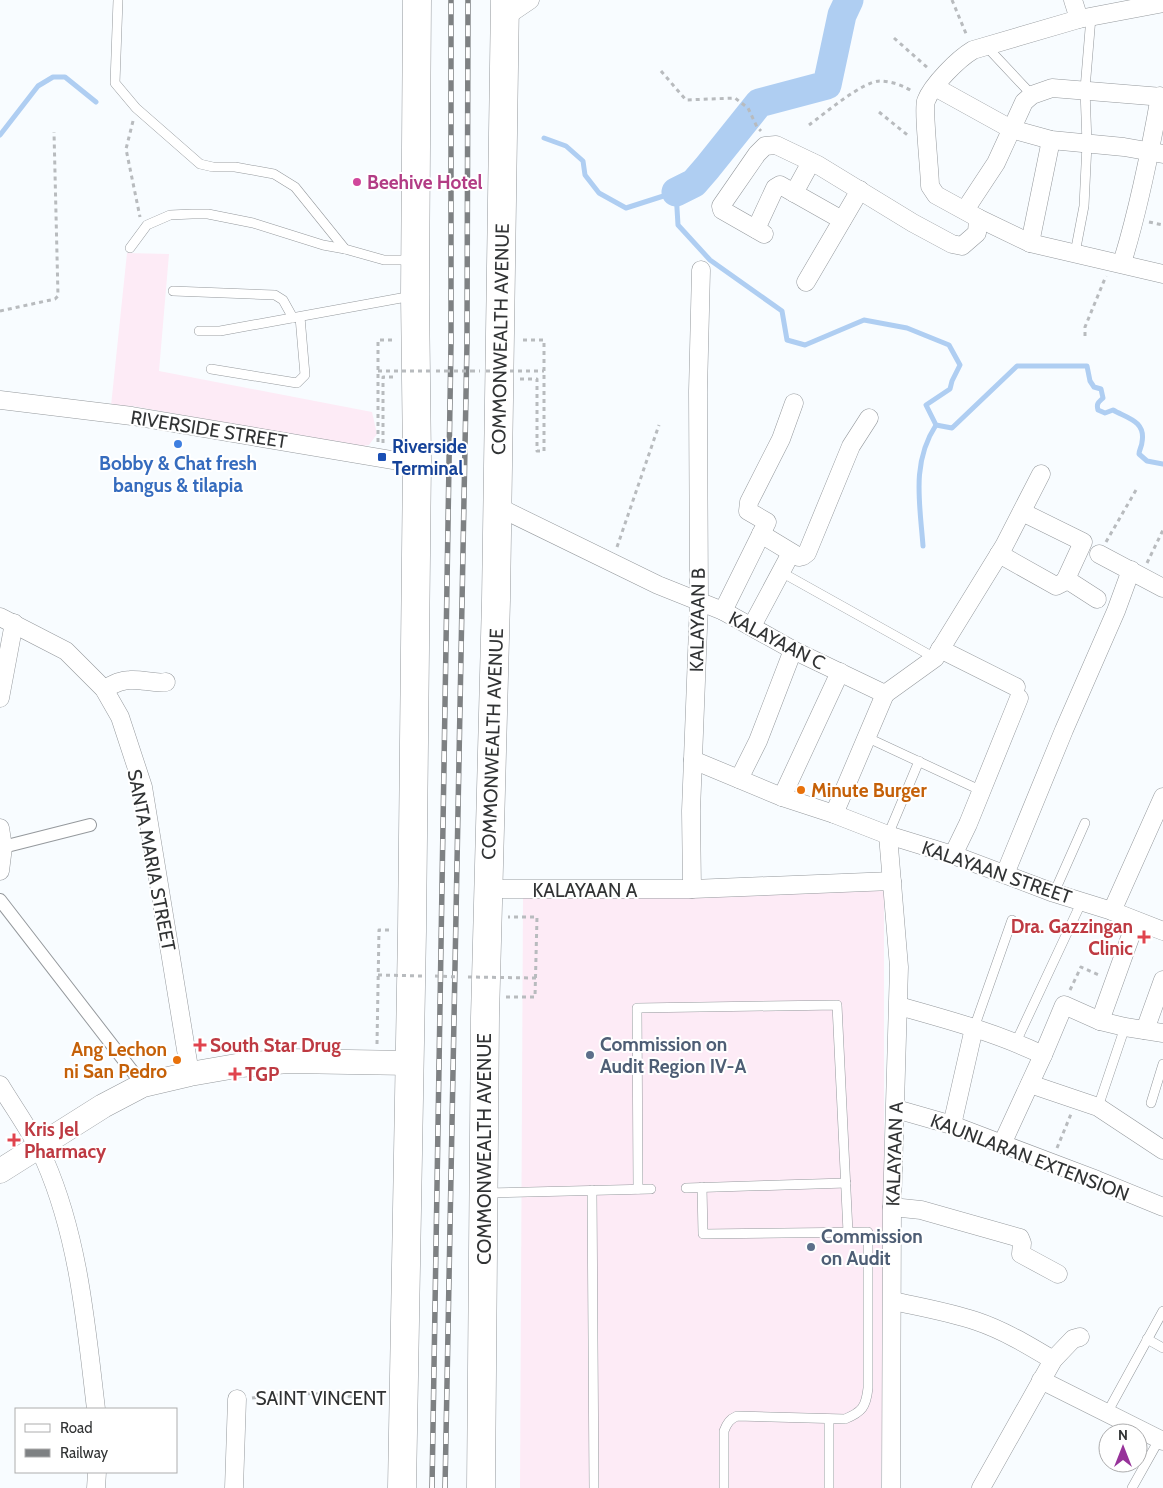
<svg xmlns="http://www.w3.org/2000/svg" width="1163" height="1488" font-family="Cabin,sans-serif">
	<style>
		.commercial { fill: #fdebf6 }
		.lines { fill: none; stroke-linecap: round; stroke-linejoin: round }
		.stream { stroke: #afcef2; stroke-width: 5 }
		.river { stroke: #afcef2; stroke-width: 29 }
		.service-casing { stroke: #95999d; stroke-width: 10 }
		.pedestrian-casing { stroke: #95999d; stroke-width: 14 }
		.minor-casing { stroke: #95999d; stroke-width: 19 }
		.secondary-casing { stroke: #95999d; stroke-width: 25 }
		.primary-casing { stroke: #95999d; stroke-width: 29 }
		.path { stroke: #b8bbbe; stroke-width: 3; stroke-dasharray: 4 4; stroke-linecap: butt }
		.service { stroke: #fff; stroke-width: 9 }
		.pedestrian { stroke: #fff; stroke-width: 12 }
		.minor { stroke: #fff; stroke-width: 18 }
		.secondary { stroke: #fff; stroke-width: 24 }
		.primary { stroke: #fff; stroke-width: 28 }
		.rail-casing { stroke: #7e8183; stroke-width: 5.5 }
		.rail { stroke: #fff; stroke-width: 4; stroke-dasharray: 11; stroke-linecap: butt }
		.path-bridge { stroke: #b8bbbe; stroke-width: 3; stroke-dasharray: 4 4; stroke-linecap: butt }
		.hotel-dot { fill: #d1479c; stroke: #fff; stroke-width: 2 }
		.shop-dot { fill: #3f7fe0; stroke: #fff; stroke-width: 2 }
		.transit-dot { fill: #1a4fb4; stroke: #fff; stroke-width: 2 }
		.food-dot { fill: #e8710a; stroke: #fff; stroke-width: 2 }
		.health-dot { fill: #e0444e; stroke: #fff; stroke-width: 2 }
		.service-dot { fill: #5c6f8a; stroke: #fff; stroke-width: 2 }
		.labels { text-anchor: middle; stroke-width: 4; stroke-linejoin: round; paint-order: stroke }
		.hotel-label { font-size: 19px; font-weight: bold; fill: #b23c85; stroke: #fff; text-anchor: start }
		.street-label { font-size: 19px; fill: #313334; stroke: #fff }
		.transit-label { font-size: 19px; font-weight: bold; fill: #164399; stroke: #fff; text-anchor: start }
		.shop-label { font-size: 19px; font-weight: bold; fill: #366cbe; stroke: #fff }
		.food-label { font-size: 19px; font-weight: bold; fill: #c56008; stroke: #fff; text-anchor: start }
		.health-label { font-size: 19px; font-weight: bold; fill: #be3a42; stroke: #fff; text-anchor: start }
		.service-label { font-size: 19px; font-weight: bold; fill: #4e5e75; stroke: #fff; text-anchor: start }
	</style>
	<rect width="100%" height="100%" fill="#f8fcff"/>
	<g class="commercial">
		<polygon points="127,253 169,254 159,371 372,412 377,434 369,445 358,447 132,406 111,406"/>
		<polygon points="884,890 884,1310 881,1488 520,1488 523,898"/>
	</g>
	<g class="lines">
		<g class="stream">
			<polyline points="0,135 38,86 53,77 65,77 96,102"/>
			<path d="M544,138l22,8 17,15 2,14 14,18 27,15 50,-16 2,33 32,35 72,51 5,29 18,5 59,-25 43,8 42,17 11,20 -8,16 -2,8 -24,16 10,20 16,3 65,-62h70l3,15 4,6 7,2 2,9c-4,4 -7,5 -5,12l7,3 8,-3c14,8 33,11 29,32 0,4 -3,8 -3,12l8,7 16,3"/>
			<path d="M923,546c-3,-42 -12,-83 13,-121"/>
		</g>
		<polyline class="river" points="676,192 694,183 707,168 759,103 827,85 842,15 849,0"/>
		<g class="service-casing">
			<g id="service">
				<polyline points="118,0 115,83 136,108 200,164 213,167 235,167 274,174 295,187 345,249 384,260 411,260"/>
				<polyline points="986,46 1032,95"/>
				<polyline points="130,248 147,225 170,215 192,214 208,214 253,223 323,245 345,249"/>
				<polyline points="1075,253 1084,206 1087,144 1085,89 1091,17"/>
				<polyline points="173,291 275,295 283,300 293,318"/>
				<polyline points="199,331 220,331 412,296"/>
				<polyline points="211,369 297,383 305,375 300,317"/>
				<polyline points="781,572 935,658"/>
				<polyline points="866,737 982,791"/>
				<polyline points="888,835 919,761"/>
				<polyline points="1054,893 1085,823"/>
				<polyline points="974,1028 1012,920"/>
				<polyline points="1016,1042 1082,901"/>
				<polyline points="1151,1103 1163,1064"/>
				<polyline points="1098,1107 1125,1027"/>
				<path d="M702,1187l1,47 165,-2v156c-2,19 -6,24 -23,31l-108,-3c-7,3 -10,7 -13,15v57"/>
				<polyline points="686,1188 846,1183"/>
				<polyline points="638,1189 637,1008 837,1005 848,1232"/>
				<polyline points="592,1190 594,1488"/>
				<polyline points="485,1193 651,1189"/>
				<polyline points="1147,1339 1163,1348"/>
				<polyline points="1107,1413 1163,1311"/>
				<polyline points="829,1419 829,1488"/>
				<polyline points="1132,1488 1160,1438"/>
			</g>
		</g>
		<g class="pedestrian-casing">
			<g id="pedestrian">
				<polyline points="3,847 90,825"/>
				<polyline points="0,900 143,1085"/>
			</g>
		</g>
		<g class="minor-casing">
			<g id="minor">
				<polyline points="1073,0 1079,19"/>
				<polyline points="505,17 530,0"/>
				<polyline points="935,87 1011,129 1051,140 1124,147 1163,154"/>
				<polyline points="794,193 811,162"/>
				<polyline points="965,210 996,163 1024,102 1032,95 1052,88 1163,97"/>
				<polyline points="978,218 1030,243 1163,274"/>
				<polyline points="756,229 775,188 780,185 842,220"/>
				<path d="M764,234l-42,-24 -1,-4 36,-52 8,-8 11,-1 42,20 95,58 39,21 10,2 15,-13 1,-15 -42,-23 -6,-9c0,-13 -7,-77 -4,-85 6,-16 32,-42 47,-51l106,-31 84,-16"/>
				<polyline points="1030,243 1051,140"/>
				<path d="M1122,263c17,-55 28,-110 38,-167"/>
				<polyline points="806,282 860,190"/>
				<polyline points="0,400 132,416 392,460 417,461"/>
				<polyline points="496,506 658,585 723,611 793,650 885,694"/>
				<polyline points="761,534 799,557 803,556 807,553 851,446 869,418"/>
				<polyline points="999,554 1056,586 1064,582 1066,579 1083,542 1022,512"/>
				<polyline points="1099,554 1163,588"/>
				<polyline points="1066,579 1097,599"/>
				<polyline points="723,611 767,522 748,511 749,502 781,439 794,403"/>
				<polyline points="0,617 66,651 104,689 120,717 143,787 190,1074"/>
				<polyline points="752,626 791,553"/>
				<polyline points="940,649 1016,687"/>
				<path d="M104,689c8,-4 16,-9 26,-9 13,-1 24,4 36,2"/>
				<polyline points="885,694 935,658 1004,546 1041,474"/>
				<polyline points="0,698 14,623"/>
				<polyline points="693,760 782,797 834,814 888,835 953,855 1054,893 1112,911 1163,931"/>
				<polyline points="739,779 758,741 793,650"/>
				<polyline points="782,797 840,672"/>
				<polyline points="834,814 885,694"/>
				<polyline points="0,828 3,847 0,871"/>
				<polyline points="888,835 899,967 892,1207 891,1488"/>
				<polyline points="953,855 968,824 1019,698"/>
				<polyline points="1005,874 1064,730 1116,611 1131,570"/>
				<polyline points="488,889 692,889 892,881"/>
				<polyline points="692,889 691,811 699,602 698,391 701,270"/>
				<polyline points="1112,911 1163,797"/>
				<path d="M899,1006c50,14 98,27 144,49"/>
				<polyline points="1100,1021 1136,921"/>
				<polyline points="1145,1030 1163,980"/>
				<polyline points="1030,1084 1098,1107 1163,1150"/>
				<path d="M0,1085c15,25 33,49 45,76 34,78 41,164 51,248"/>
				<polyline points="896,1109 952,1125 1097,1180 1163,1207"/>
				<polyline points="952,1125 974,1028"/>
				<polyline points="1002,1144 1043,1055 1064,1005 1100,1021 1125,1027 1163,1033"/>
				<polyline points="892,1207 921,1210 1020,1238 1022,1243 1021,1254 1058,1274"/>
				<path d="M893,1301c27,6 56,11 83,20 27,9 52,24 77,39"/>
				<polyline points="1041,1380 1163,1441"/>
				<polyline points="96,1488 97,1472"/>
				<polyline points="234,1488 237,1399"/>
				<polyline points="981,1488 1053,1360 1073,1339 1080,1337"/>
			</g>
		</g>
		<g class="secondary-casing">
			<polyline id="secondary" points="0,1171 103,1106 143,1085 190,1074 242,1065 288,1061 410,1063"/>
		</g>
		<g class="primary-casing">
			<g id="primary">
				<polyline points="402,1488 412,931 417,461 415,295 417,0"/>
				<polyline points="481,1488 485,1017 496,600 505,0"/>
			</g>
		</g>
		<g class="path">
			<polyline points="952,0 967,36"/>
			<polyline points="894,38 929,69"/>
			<polyline points="661,71 686,100 735,98 748,108 757,127 761,131"/>
			<polyline points="879,112 910,137"/>
			<polyline points="133,121 126,149 140,217"/>
			<path d="M809,125c15,-11 54,-44 71,-44 11,0 25,5 33,11"/>
			<polyline points="1149,222 1163,225"/>
			<polyline points="0,311 55,299 58,296 54,132"/>
			<polyline points="1085,336 1085,327 1106,276"/>
			<polyline points="436,371 446,371"/>
			<polyline points="471,371 480,371"/>
			<polyline points="520,379 537,379 537,451 544,451 544,340 521,340"/>
			<polyline points="378,442 378,340 395,340"/>
			<polyline points="383,443 383,377 396,377"/>
			<polyline points="1106,542 1136,490"/>
			<polyline points="617,547 659,425"/>
			<polyline points="1147,563 1163,530"/>
			<polyline points="1070,990 1081,967 1099,975"/>
			<polyline points="506,997 535,997 537,917 508,917"/>
			<polyline points="377,1044 379,930 393,930"/>
			<polyline points="1057,1148 1071,1114"/>
			<path d="M252,1398c22,-3 43,-5 65,-4 22,1 44,4 66,4"/>
		</g>
		<use href="#service" class="service"/>
		<use href="#pedestrian" class="pedestrian"/>
		<use href="#minor" class="minor"/>
		<use href="#secondary" class="secondary"/>
		<use href="#primary" class="primary"/>
		<g class="rail-casing">
			<g id="rail">
				<polyline points="432,1488 451,343 451,0"/>
				<polyline points="445,1488 467,343 468,0"/>
			</g>
		</g>
		<use href="#rail" class="rail"/>
		<g class="path-bridge">
			<polyline points="378,371 434,371"/>
			<polyline points="446,371 471,371"/>
			<polyline points="486,371 544,371"/>
			<polyline points="378,975 423,976"/>
			<polyline points="435,976 458,977"/>
			<polyline points="468,977 536,978"/>
		</g>
	</g>
	<circle class="hotel-dot" cx="357" cy="182" r="5"/>
	<circle class="shop-dot" cx="178" cy="444" r="5"/>
	<rect class="transit-dot" x="377" y="452" width="10" height="10" rx="2.5"/>
	<g class="food-dot">
		<circle cx="801" cy="790" r="5"/>
		<circle cx="177" cy="1060" r="5"/>
	</g>
	<g class="health-dot">
		<path d="M1141.5 929.5h5v5h5v5h-5v5h-5v-5h-5v-5h5z"/>
		<path d="M197.5 1037.5h5v5h5v5h-5v5h-5v-5h-5v-5h5z"/>
		<path d="M232.5 1066.5h5v5h5v5h-5v5h-5v-5h-5v-5h5z"/>
		<path d="M11.5 1132.5h5v5h5v5h-5v5h-5v-5h-5v-5h5z"/>
	</g>
	<g class="service-dot">
		<circle cx="590" cy="1055" r="5"/>
		<circle cx="811" cy="1247" r="5"/>
	</g>
	<g class="labels">
		<g class="hotel-label">
			<text x="367" y="189">Beehive Hotel</text>
		</g>
		<g class="street-label">
			<text transform="translate(500 339) rotate(-89)" y="7">COMMONWEALTH AVENUE</text>
			<text transform="translate(209 429) rotate(9)" y="7">RIVERSIDE STREET</text>
			<text transform="translate(697 620) rotate(-89)" y="7">KALAYAAN B</text>
			<text transform="translate(777 640) rotate(27)" y="7">KALAYAAN C</text>
			<text transform="translate(492 744) rotate(-88)" y="7">COMMONWEALTH AVENUE</text>
			<text transform="translate(152 860) rotate(79)" y="7">SANTA MARIA STREET</text>
			<text transform="translate(997 872) rotate(19)" y="7">KALAYAAN STREET</text>
			<text x="585" y="897">KALAYAAN A</text>
			<text transform="translate(484 1149) rotate(-90)" y="7">COMMONWEALTH AVENUE</text>
			<text transform="translate(894 1154) rotate(-88)" y="7">KALAYAAN A</text>
			<text transform="translate(1030 1157) rotate(21)" y="7">KAUNLARAN EXTENSION</text>
			<text x="321" y="1405">SAINT VINCENT</text>
		</g>
		<g class="transit-label">
			<text x="392" y="453">Riverside<tspan x="392" dy="22">Terminal</tspan></text>
		</g>
		<g class="shop-label">
			<text x="178" y="470">Bobby &amp; Chat fresh<tspan x="178" dy="22">bangus &amp; tilapia</tspan></text>
		</g>
		<g class="food-label">
			<text x="811" y="797">Minute Burger</text>
			<text x="167" y="1056" text-anchor="end">Ang Lechon<tspan x="167" dy="22">ni San Pedro</tspan></text>
		</g>
		<g class="health-label">
			<text x="1133" y="933" text-anchor="end">Dra. Gazzingan<tspan x="1133" dy="22">Clinic</tspan></text>
			<text x="210" y="1052">South Star Drug</text>
			<text x="245" y="1081">TGP</text>
			<text x="24" y="1136">Kris Jel<tspan x="24" dy="22">Pharmacy</tspan></text>
		</g>
		<g class="service-label">
			<text x="600" y="1051">Commission on<tspan x="600" dy="22">Audit Region IV-A</tspan></text>
			<text x="821" y="1243">Commission<tspan x="821" dy="22">on Audit</tspan></text>
		</g>
	</g>
	<rect x="15" y="1408" width="162" height="65" fill="#ffffff" stroke="#adadae"/>
	<rect x="25" y="1424" width="25" height="8" fill="#ffffff" stroke="#adadae"/>
	<text x="60" y="1433" font-size="15" fill="#313334">Road</text>
	<rect x="25" y="1449" width="25" height="8" fill="#7e8183" stroke="#adadae"/>
	<text x="60" y="1458" font-size="15" fill="#313334">Railway</text>
	<g transform="translate(1123 1448)"><circle r="24" fill="#ffffff" stroke="#adadae"/>
	<path d="M0-4L9 19L0 12L-9 19Z" fill="#97339a"/>
	<text y="-8" font-size="14" font-weight="bold" text-anchor="middle" fill="#313334">N</text>
	</g>
</svg>
